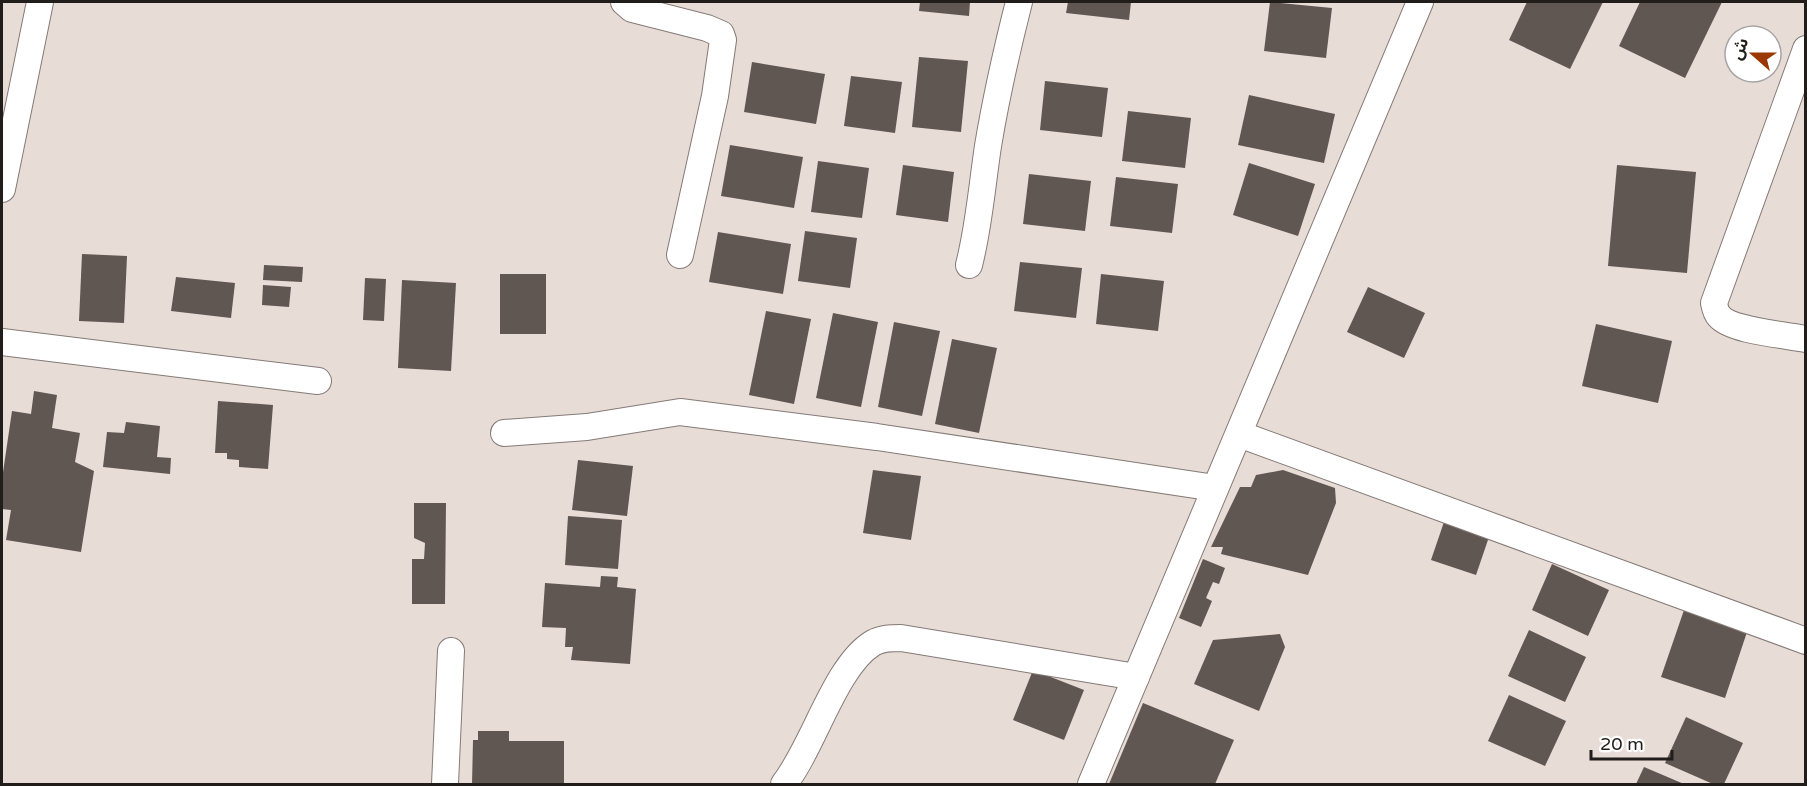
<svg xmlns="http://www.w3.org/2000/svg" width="1807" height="786" font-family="'Varela Round','Noto Sans Arabic',sans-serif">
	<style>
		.building { fill: #605652 }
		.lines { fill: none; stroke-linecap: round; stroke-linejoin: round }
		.minor-casing { stroke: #857a76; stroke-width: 28 }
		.minor { stroke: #fff; stroke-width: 26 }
	</style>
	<rect width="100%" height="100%" fill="#e8dcd7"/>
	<g class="building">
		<polygon points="920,2 970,2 969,16 919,11"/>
		<polygon points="1068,2 1131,2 1129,20 1066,13"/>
		<polygon points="1270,2 1332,8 1326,58 1264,51"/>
		<polygon points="1527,2 1603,2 1570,69 1509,40"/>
		<polygon points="1640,2 1722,2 1685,78 1619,46"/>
		<polygon points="919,57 968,61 961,132 912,127"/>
		<polygon points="752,62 825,74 816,124 744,112"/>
		<polygon points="851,76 902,82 895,133 844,126"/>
		<polygon points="1045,81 1108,88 1102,137 1040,130"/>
		<polygon points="1249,95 1335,114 1324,163 1238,145"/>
		<polygon points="1128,111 1191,118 1185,168 1122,161"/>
		<polygon points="730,145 803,157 794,208 721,196"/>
		<polygon points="818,161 869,168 862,218 811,212"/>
		<polygon points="1249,163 1315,184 1298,236 1233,215"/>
		<polygon points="903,165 954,172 948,222 896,215"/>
		<polygon points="1617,165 1696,172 1687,273 1608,266"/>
		<polygon points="1029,174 1091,181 1085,231 1023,224"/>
		<polygon points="1116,177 1178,184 1172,233 1110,226"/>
		<polygon points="805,231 857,238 850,288 798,281"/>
		<polygon points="718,232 791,244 783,294 709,282"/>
		<polygon points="82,254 127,256 124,323 79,321"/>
		<polygon points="1020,262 1082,268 1076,318 1014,311"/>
		<polygon points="264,265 303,267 302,282 263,280"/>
		<rect x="500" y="274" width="46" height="60"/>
		<polygon points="1101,274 1164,281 1158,331 1096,324"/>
		<polygon points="176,277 235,283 231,318 171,311"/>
		<polygon points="365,278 386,279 384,321 363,320"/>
		<polygon points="402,280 456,283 451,371 398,368"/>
		<polygon points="263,285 291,287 289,307 262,305"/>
		<polygon points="1368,287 1425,313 1404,358 1347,332"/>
		<polygon points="766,311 811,319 794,404 749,395"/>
		<polygon points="833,313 878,322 861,407 816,398"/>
		<polygon points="894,322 940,331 922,416 878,407"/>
		<polygon points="1596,324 1672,341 1658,403 1582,386"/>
		<polygon points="952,339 997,348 979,433 935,424"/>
		<polygon points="34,391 57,395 52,428 80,433 75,462 94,471 81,552 6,540 11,510 2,509 2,479 12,411 31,414"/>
		<polygon points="218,401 273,405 268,469 239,467 239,460 227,459 227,453 215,453"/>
		<polygon points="126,422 160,426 157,457 171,458 170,474 103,467 107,432 124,433"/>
		<polygon points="578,460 633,466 627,516 572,510"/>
		<polygon points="873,470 921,476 911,540 863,533"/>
		<polygon points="1283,470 1335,488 1336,503 1308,575 1221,554 1223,547 1211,547 1240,487 1251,487 1256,475"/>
		<polygon points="414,503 446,503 445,604 412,604 412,559 424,559 425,543 414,538"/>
		<polygon points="568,516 622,520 618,569 565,565"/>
		<polygon points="1445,519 1490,534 1476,575 1431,560"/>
		<polygon points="1203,559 1225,568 1219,584 1213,582 1206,598 1212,601 1201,627 1179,618"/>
		<polygon points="1552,564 1609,590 1588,636 1532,610"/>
		<polygon points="601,576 618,577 617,587 636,589 630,664 571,660 573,647 565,647 566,628 542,627 545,583 600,587"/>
		<polygon points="1684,610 1747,632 1725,698 1661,677"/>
		<polygon points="1529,630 1586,657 1565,702 1508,676"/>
		<polygon points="1280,634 1285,647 1259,711 1194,684 1213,640"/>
		<polygon points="1033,670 1084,690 1064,740 1013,720"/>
		<polygon points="1509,695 1566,721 1545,766 1488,741"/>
		<polygon points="1143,703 1234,740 1215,784 1109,784"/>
		<polygon points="1686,717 1743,743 1724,784 1713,784 1665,763"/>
		<polygon points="478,731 509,731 509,741 564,741 564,784 472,784 473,740 478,740"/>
		<polygon points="1644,767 1684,784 1636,784"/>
	</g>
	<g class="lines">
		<g class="minor-casing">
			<g id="minor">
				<polyline points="624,2 632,9 707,28 721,34 723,40 715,96 680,255"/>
				<path d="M1806,49l-92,254c1,5 2,10 5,13 12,15 68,19 87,23"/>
				<polyline points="2,189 40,2"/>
				<path d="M969,265c10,-39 13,-79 19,-119 8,-48 19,-97 31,-144"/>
				<polyline points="2,342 318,381"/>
				<polyline points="504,433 587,427 680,412 877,437 1215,488"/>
				<polyline points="1239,434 1806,641"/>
				<polyline points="445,784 451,651"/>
				<path d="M784,784c30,-38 51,-118 89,-141 9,-5 18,-5 28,-5l235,39"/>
				<polyline points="1091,784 1420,2"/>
			</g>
		</g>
		<use href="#minor" class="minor"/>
	</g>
	<rect width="1807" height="786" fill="none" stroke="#211d1b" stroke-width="6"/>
	<g transform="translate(1753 54) rotate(291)"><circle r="28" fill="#ffffff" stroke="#a6a5a4" stroke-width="1.5"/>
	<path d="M0-4.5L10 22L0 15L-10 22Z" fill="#9b3700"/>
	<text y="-9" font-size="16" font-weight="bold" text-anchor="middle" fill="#211d1b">ش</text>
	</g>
	<path d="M1591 750v9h81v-9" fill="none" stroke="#211d1b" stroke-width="3"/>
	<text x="1600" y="750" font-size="18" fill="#211d1b" stroke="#ffffff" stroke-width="4.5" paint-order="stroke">20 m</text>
</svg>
